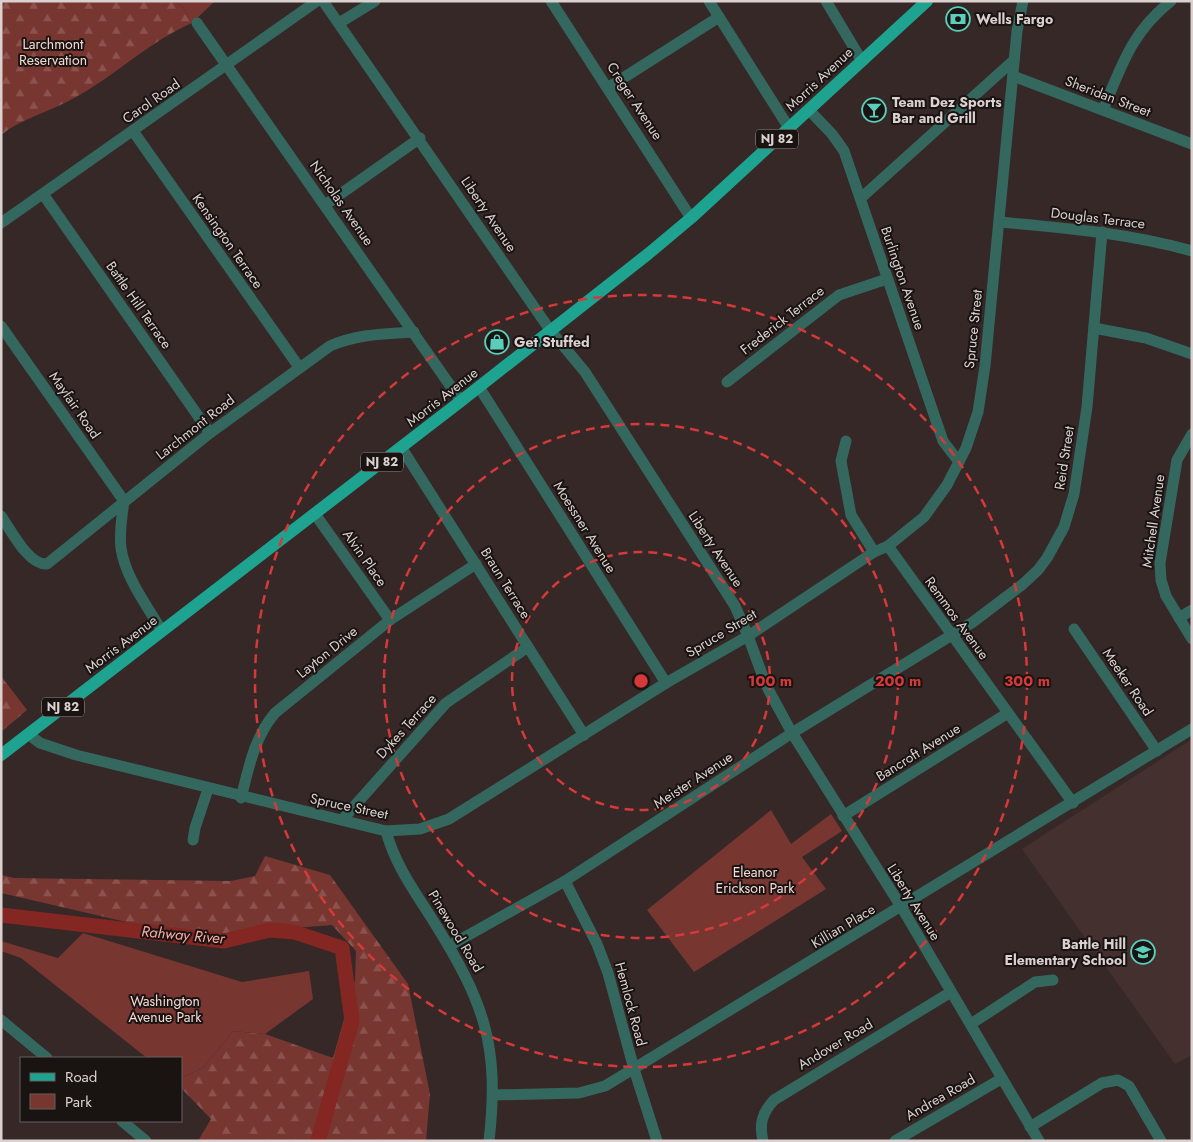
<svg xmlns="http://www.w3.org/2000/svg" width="1193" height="1142" font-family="Jost,sans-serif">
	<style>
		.built { fill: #44302e }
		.forest { fill: url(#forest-firs) }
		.park { fill: #783631 }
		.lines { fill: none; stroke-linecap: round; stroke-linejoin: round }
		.river { stroke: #842622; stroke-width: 15 }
		.minor { stroke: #34685f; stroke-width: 11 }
		.major { stroke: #1ea391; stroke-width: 12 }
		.ring { fill: none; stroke: #d63939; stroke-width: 2.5; stroke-dasharray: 9 6 }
		.labels { text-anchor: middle; stroke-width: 4; stroke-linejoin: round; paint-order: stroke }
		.shield { fill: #191312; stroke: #a09897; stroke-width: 1 }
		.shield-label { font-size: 12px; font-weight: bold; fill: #dad1d0 }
		.poi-label { font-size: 14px; font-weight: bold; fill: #dad1d0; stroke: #191312; text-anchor: start }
		.park-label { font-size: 14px; fill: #f6dad6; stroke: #191312 }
		.street-label { font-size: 14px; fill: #dad1d0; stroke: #191312 }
		.water-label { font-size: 15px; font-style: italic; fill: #faaaa1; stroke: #191312 }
		.centre { fill: #d63939; stroke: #191312; stroke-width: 2.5 }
		.ring-label { font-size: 15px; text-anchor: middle; font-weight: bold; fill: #d63939; stroke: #191312; stroke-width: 4; stroke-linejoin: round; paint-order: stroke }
	</style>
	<defs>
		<pattern id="forest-firs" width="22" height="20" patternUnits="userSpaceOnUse" patternTransform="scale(1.25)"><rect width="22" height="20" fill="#783631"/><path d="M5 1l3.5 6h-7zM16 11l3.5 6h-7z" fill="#8b524e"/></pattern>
	</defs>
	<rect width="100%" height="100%" fill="#352827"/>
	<polygon class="built" points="1192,739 1192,1055 1175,1064 1022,849"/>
	<g class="forest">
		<path d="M1,1h173l9,6 9,16c-42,18 -76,52 -116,74 -24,14 -54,21 -75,38z"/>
		<polygon points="1,676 27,710 1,732"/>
		<polygon points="265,856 330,875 408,984 430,1094 426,1141 198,1141 211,1119 181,1088 181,1078 203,1068 233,1031 265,1034 333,1058 355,980 356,951 332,925 187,936 1,893 1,875 14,878 231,881 255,876"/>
	</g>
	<g class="park">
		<polygon points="174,1 215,1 192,23 183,7"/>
		<polygon points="771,810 791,844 831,814 842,831 802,857 826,889 694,972 647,910"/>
		<polygon points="83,933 242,982 309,971 313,999 265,1034 233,1031 203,1068 181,1078 181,1058 147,1058 21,958 1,951 1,941 58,958"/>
	</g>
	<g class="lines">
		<polyline class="river" points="1,915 224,941 270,930 294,932 342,948 352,1021 318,1141"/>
		<g class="minor">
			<polyline points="323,1 550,330 585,372 735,606 748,636 766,685 792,733 902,908 1039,1141"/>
			<polyline points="551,1 691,218"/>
			<polyline points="709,1 789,128"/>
			<polyline points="826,1 862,61"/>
			<polyline points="197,23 461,401"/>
			<polyline points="339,23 375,1"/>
			<polyline points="1013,76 1192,144"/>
			<polyline points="609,87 719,17"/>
			<polyline points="809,110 832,134 844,151 943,441 959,462"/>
			<path d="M1103,110c19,-45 28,-77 68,-109"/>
			<polyline points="133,131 299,367"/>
			<polyline points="43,194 210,433"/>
			<polyline points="861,198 1014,60"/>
			<polyline points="325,205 420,138"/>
			<path d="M1000,222c64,6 129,11 192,29"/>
			<polyline points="1,223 317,1"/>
			<polyline points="1,326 124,501"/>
			<polyline points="1094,328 1146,338 1192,354"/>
			<polyline points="727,382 839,295 887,279"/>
			<polyline points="479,387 666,683"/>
			<polyline points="1192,434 1177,460 1160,563 1161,580 1166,596 1192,639"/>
			<polyline points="846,441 841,461 851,515 874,552"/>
			<polyline points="401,447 584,735"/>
			<path d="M124,501c-2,16 -5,31 -3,47 4,29 26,58 41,83"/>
			<polyline points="315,514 390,620"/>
			<path d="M1,516c10,14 27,49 46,48l163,-131 120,-87c27,-12 54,-12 84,-14"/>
			<polyline points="888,546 1073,803"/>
			<polyline points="1179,618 1192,610"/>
			<polyline points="1074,629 1157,751"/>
			<polyline points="28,734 40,743 76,755 386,831 420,829 449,819 666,683 748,636 874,552 888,546 924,517 947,485 966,448 978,412 985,366 1017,31 1023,1"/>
			<path d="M241,798c8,-31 13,-60 34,-85l115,-93 86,-56"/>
			<polyline points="843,816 1008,713"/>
			<polyline points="342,820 446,703 528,647"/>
			<path d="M386,831c9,34 29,61 48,91 50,80 66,123 55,219"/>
			<polyline points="193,840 195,828 208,789"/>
			<polyline points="565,881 597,944 608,973 634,1069 657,1141"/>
			<polyline points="449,946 565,881 792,733 973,622 1023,584 1038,570 1047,558 1064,527 1074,494 1087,407 1102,232"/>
			<polyline points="1,1020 47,1058"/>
			<polyline points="971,1024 1035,982 1053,980"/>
			<polyline points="493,1095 579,1093 605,1086 1192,729"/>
			<polyline points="122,1121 146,1141"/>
			<polyline points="1030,1127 1102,1083 1118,1080 1129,1086 1161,1141"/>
			<path d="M763,1141c-4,-17 -1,-28 11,-41l177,-108"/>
			<polyline points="895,1141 1001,1079"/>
		</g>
		<polyline class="major" points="1,755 461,401 648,254 691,218 927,1"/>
	</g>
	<g class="ring">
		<circle cx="641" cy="681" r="129"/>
		<circle cx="641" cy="681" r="257"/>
		<circle cx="641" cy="681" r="386"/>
	</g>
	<defs>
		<g id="bank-ring" transform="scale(1.25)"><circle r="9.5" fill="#191312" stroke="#5bcebb" stroke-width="1.5"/><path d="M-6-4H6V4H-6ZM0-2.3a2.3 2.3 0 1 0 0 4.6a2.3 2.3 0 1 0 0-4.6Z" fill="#5bcebb"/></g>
		<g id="bar-ring" transform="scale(1.25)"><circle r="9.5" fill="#191312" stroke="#5bcebb" stroke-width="1.5"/><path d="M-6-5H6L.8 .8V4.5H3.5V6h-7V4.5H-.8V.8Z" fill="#5bcebb"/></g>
		<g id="shop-ring" transform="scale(1.25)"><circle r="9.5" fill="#191312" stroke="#5bcebb" stroke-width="1.5"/><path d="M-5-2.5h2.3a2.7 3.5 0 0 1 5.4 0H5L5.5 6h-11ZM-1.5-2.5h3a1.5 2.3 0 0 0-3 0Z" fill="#5bcebb"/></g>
		<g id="school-ring" transform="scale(1.25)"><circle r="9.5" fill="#191312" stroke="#5bcebb" stroke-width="1.5"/><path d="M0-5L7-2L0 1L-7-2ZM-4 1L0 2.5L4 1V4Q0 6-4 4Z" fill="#5bcebb"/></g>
	</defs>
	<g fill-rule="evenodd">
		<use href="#bank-ring" x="958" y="19"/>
		<use href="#bar-ring" x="874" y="110"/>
		<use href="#shop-ring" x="497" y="342"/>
		<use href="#school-ring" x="1143" y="952"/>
	</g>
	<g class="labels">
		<g class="shield">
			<rect x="756" y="129.5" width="42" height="19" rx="4"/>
			<rect x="361" y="452.5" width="42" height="19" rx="4"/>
			<rect x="42" y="697.5" width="42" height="19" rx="4"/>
		</g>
		<g class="shield-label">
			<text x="777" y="143">NJ 82</text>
			<text x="382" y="466">NJ 82</text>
			<text x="63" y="711">NJ 82</text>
		</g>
		<g class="poi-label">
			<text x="976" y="24">Wells Fargo</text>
			<text x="892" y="107">Team Dez Sports<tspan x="892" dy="16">Bar and Grill</tspan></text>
			<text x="514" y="347">Get Stuffed</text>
			<text x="1126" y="949" text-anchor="end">Battle Hill<tspan x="1126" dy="16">Elementary School</tspan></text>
		</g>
		<g class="park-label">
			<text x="53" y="49">Larchmont<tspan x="53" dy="16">Reservation</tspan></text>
			<text x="755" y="877">Eleanor<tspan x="755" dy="16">Erickson Park</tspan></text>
			<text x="165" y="1006">Washington<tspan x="165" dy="16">Avenue Park</tspan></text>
		</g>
		<g class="street-label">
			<text transform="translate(819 79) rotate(-43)" y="5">Morris Avenue</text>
			<text transform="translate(1108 96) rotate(21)" y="5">Sheridan Street</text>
			<text transform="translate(151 101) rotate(-35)" y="5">Carol Road</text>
			<text transform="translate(635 101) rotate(57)" y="5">Creger Avenue</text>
			<text transform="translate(342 203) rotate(55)" y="5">Nicholas Avenue</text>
			<text transform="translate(489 214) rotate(56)" y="5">Liberty Avenue</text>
			<text transform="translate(1098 218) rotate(7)" y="5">Douglas Terrace</text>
			<text transform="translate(228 241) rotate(55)" y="5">Kensington Terrace</text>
			<text transform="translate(903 278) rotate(71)" y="5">Burlington Avenue</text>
			<text transform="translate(139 305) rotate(55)" y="5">Battle Hill Terrace</text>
			<text transform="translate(782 320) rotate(-38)" y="5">Frederick Terrace</text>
			<text transform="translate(973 329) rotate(-84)" y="5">Spruce Street</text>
			<text transform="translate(442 397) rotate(-38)" y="5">Morris Avenue</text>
			<text transform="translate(75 405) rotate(55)" y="5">Mayfair Road</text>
			<text transform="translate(195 427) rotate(-38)" y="5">Larchmont Road</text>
			<text transform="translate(1064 458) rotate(-81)" y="5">Reid Street</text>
			<text transform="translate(1153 521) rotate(-82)" y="5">Mitchell Avenue</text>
			<text transform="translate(585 527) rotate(58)" y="5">Moessner Avenue</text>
			<text transform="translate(716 549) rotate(57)" y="5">Liberty Avenue</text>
			<text transform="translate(365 558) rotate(55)" y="5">Alvin Place</text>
			<text transform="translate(506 583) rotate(58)" y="5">Braun Terrace</text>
			<text transform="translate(957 618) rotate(54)" y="5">Remmos Avenue</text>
			<text transform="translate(721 633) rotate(-31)" y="5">Spruce Street</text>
			<text transform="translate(121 644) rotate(-37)" y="5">Morris Avenue</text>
			<text transform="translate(327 652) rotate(-39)" y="5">Layton Drive</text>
			<text transform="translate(1128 682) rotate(56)" y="5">Meeker Road</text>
			<text transform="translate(406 726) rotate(-48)" y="5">Dykes Terrace</text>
			<text transform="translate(918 752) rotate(-32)" y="5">Bancroft Avenue</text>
			<text transform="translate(693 780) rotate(-33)" y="5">Meister Avenue</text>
			<text transform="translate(349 806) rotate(12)" y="5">Spruce Street</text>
			<text transform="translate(914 902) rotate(58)" y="5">Liberty Avenue</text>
			<text transform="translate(843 926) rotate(-31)" y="5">Killian Place</text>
			<text transform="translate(456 931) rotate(59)" y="5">Pinewood Road</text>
			<text transform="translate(631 1004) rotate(75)" y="5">Hemlock Road</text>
			<text transform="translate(835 1044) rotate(-31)" y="5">Andover Road</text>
			<text transform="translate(940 1097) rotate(-30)" y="5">Andrea Road</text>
		</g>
		<g class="water-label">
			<text transform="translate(183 935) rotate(5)" y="5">Rahway River</text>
		</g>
	</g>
	<circle cx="641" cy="681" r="8" class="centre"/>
	<g class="ring-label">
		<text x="770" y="686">100 m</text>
		<text x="898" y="686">200 m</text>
		<text x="1027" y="686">300 m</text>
	</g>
	<rect width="1193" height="1142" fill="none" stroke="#dad1d0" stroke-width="5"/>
	<rect x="20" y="1057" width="162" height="65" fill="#191312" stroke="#665f5e"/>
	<rect x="30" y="1073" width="25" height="8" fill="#1ea391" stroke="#665f5e"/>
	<text x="65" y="1082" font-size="15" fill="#dad1d0">Road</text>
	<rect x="30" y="1094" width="25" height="15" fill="#783631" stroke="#665f5e"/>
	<text x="65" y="1107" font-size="15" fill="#dad1d0">Park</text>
</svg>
